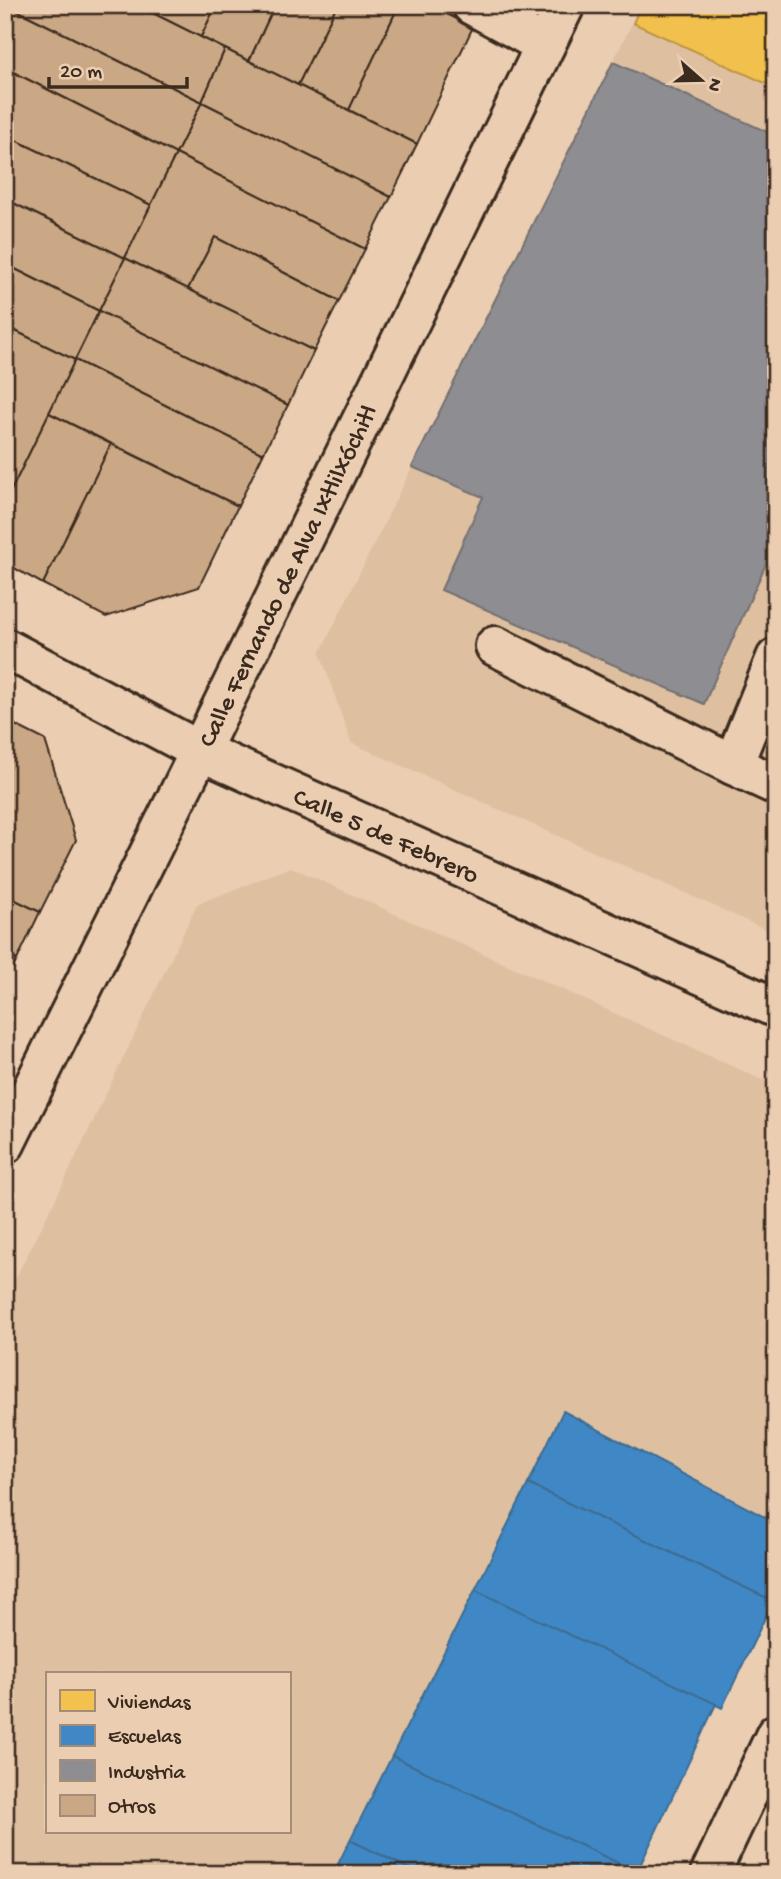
<svg xmlns="http://www.w3.org/2000/svg" width="781" height="1879" font-family="'Gochi Hand',sans-serif">
	<style>
		.built { fill: #dec0a1; fill-rule: evenodd }
		.homes { fill: #f2c14e; stroke: #bb9440; stroke-width: 2 }
		.schools { fill: #3f88c5; stroke: #3e6c93; stroke-width: 2 }
		.industry { fill: #8d8d92; stroke: #746f6f; stroke-width: 2 }
		.building { fill: #cba885; stroke: #3b2a1e; stroke-width: 2 }
		.lines { fill: none; stroke-linecap: round; stroke-linejoin: round }
		.minor-casing { stroke: #3b2a1e; stroke-width: 44 }
		.minor { stroke: #ebceb2; stroke-width: 38 }
		.labels { text-anchor: middle; stroke-width: 7; stroke-linejoin: round; paint-order: stroke }
		.street-label { font-size: 26px; fill: #3b2a1e; stroke: #ebceb2 }
	</style>
	<rect width="100%" height="100%" fill="#ebceb2"/>
	<filter id="ink" filterUnits="userSpaceOnUse"><feTurbulence type="fractalNoise" baseFrequency=".0143" numOctaves="2"/><feDisplacementMap in="SourceGraphic" scale="14" xChannelSelector="R" yChannelSelector="G"/><feConvolveMatrix kernelMatrix="1 2 1 2 8 2 1 2 1" color-interpolation-filters="sRGB"/></filter>
	<g filter="url(#ink)">
		<g class="built">
			<polygon points="641,5 776,5 776,934 351,743 320,653"/>
			<path d="M291,867l485,219v437l-213,-112 -11,26 -219,437h-328v-575l55,-109 137,-286zM47,1674h242v158h-242z"/>
		</g>
		<polygon class="homes" points="641,5 776,5 776,88 633,23"/>
		<g class="schools">
			<polygon points="563,1411 776,1523 776,1586 769,1599 528,1484"/>
			<polygon points="528,1484 773,1601 722,1708 475,1590"/>
			<polygon points="475,1590 716,1704 637,1872 392,1756"/>
			<polygon points="392,1756 637,1872 636,1874 420,1874 350,1840"/>
			<polygon points="350,1840 420,1874 333,1874"/>
		</g>
		<polygon class="industry" points="613,62 776,136 776,541 704,704 441,590 483,497 412,467"/>
		<g class="building">
			<polygon points="14,5 137,5 225,49 202,102 12,8"/>
			<polygon points="155,5 216,5 201,37 151,12"/>
			<polygon points="216,5 275,5 249,61 201,37"/>
			<polygon points="275,5 337,5 298,85 249,61"/>
			<polygon points="337,5 399,5 349,110 298,85"/>
			<polygon points="399,5 429,5 473,27 417,144 349,110"/>
			<polygon points="12,8 202,102 176,154 5,68 5,23"/>
			<polygon points="225,49 417,144 391,197 202,102"/>
			<polygon points="5,68 176,154 151,205 5,135"/>
			<polygon points="202,102 391,197 365,249 176,154"/>
			<polygon points="5,135 151,205 125,258 5,199"/>
			<polygon points="176,154 365,249 339,301 215,237 188,289 125,258"/>
			<polygon points="5,199 125,258 99,311 5,264"/>
			<polygon points="215,237 339,301 314,351 188,289"/>
			<polygon points="125,258 314,351 288,405 99,311"/>
			<polygon points="5,264 99,311 75,360 5,326"/>
			<polygon points="99,311 288,405 263,454 75,360"/>
			<polygon points="5,326 75,360 5,503"/>
			<polygon points="75,360 263,454 238,506 49,413"/>
			<polygon points="49,413 111,444 43,584 5,563 5,503"/>
			<polygon points="111,444 238,506 199,587 106,617 43,584"/>
			<polygon points="7,721 45,740 76,840 40,912 5,895 5,724"/>
			<polygon points="5,895 40,912 17,960 5,955"/>
			<polygon points="5,955 17,960 5,983"/>
		</g>
		<g class="lines">
			<g class="minor-casing">
				<g id="minor">
					<polyline points="472,5 545,45"/>
					<polyline points="495,646 733,765"/>
					<polyline points="5,648 200,751 776,1008"/>
					<polyline points="776,658 733,765 776,785"/>
					<polyline points="5,1144 200,751 565,5"/>
					<polyline points="710,1874 776,1734"/>
				</g>
			</g>
			<use href="#minor" class="minor"/>
		</g>
	</g>
	<g class="labels">
		<g class="street-label">
			<text transform="translate(286 575) rotate(-64)" y="9">Calle Fernando de Alva Ixtlilxóchitl</text>
			<text transform="translate(387 834) rotate(24)" y="9">Calle 5 de Febrero</text>
		</g>
	</g>
	<rect width="781" height="1879" fill="none" stroke="#ebceb2" stroke-width="28"/>
	<rect x="14" y="14" width="753" height="1851" fill="none" stroke="#3b2a1e" stroke-width="2.5" filter="url(#ink)"/>
	<rect x="46" y="1672" width="245" height="161" fill="#ebceb2" stroke="#a58c77" stroke-width="2"/>
	<rect x="60" y="1690" width="35" height="21" fill="#f2c14e" stroke="#a58c77" stroke-width="2"/>
	<text x="108" y="1708" font-size="21" fill="#3b2a1e">Viviendas</text>
	<rect x="60" y="1725" width="35" height="21" fill="#3f88c5" stroke="#a58c77" stroke-width="2"/>
	<text x="108" y="1742" font-size="21" fill="#3b2a1e">Escuelas</text>
	<rect x="60" y="1760" width="35" height="21" fill="#8d8d92" stroke="#a58c77" stroke-width="2"/>
	<text x="108" y="1778" font-size="21" fill="#3b2a1e">Industria</text>
	<rect x="60" y="1795" width="35" height="21" fill="#cba885" stroke="#a58c77" stroke-width="2"/>
	<text x="108" y="1812" font-size="21" fill="#3b2a1e">Otros</text>
	<g transform="translate(701 80) rotate(110)" stroke="#ebceb2" stroke-width="5" paint-order="stroke">
	<path d="M0-5L12 26L0 18L-12 26Z" fill="#3b2a1e"/>
	<text y="-10" font-size="19" font-weight="bold" text-anchor="middle" fill="#3b2a1e">N</text>
	</g>
	<path d="M49 77v10h138v-10" fill="none" stroke="#3b2a1e" stroke-width="3.5"/>
	<text x="60" y="77" font-size="21" fill="#3b2a1e" stroke="#ebceb2" stroke-width="5" paint-order="stroke">20 m</text>
</svg>
